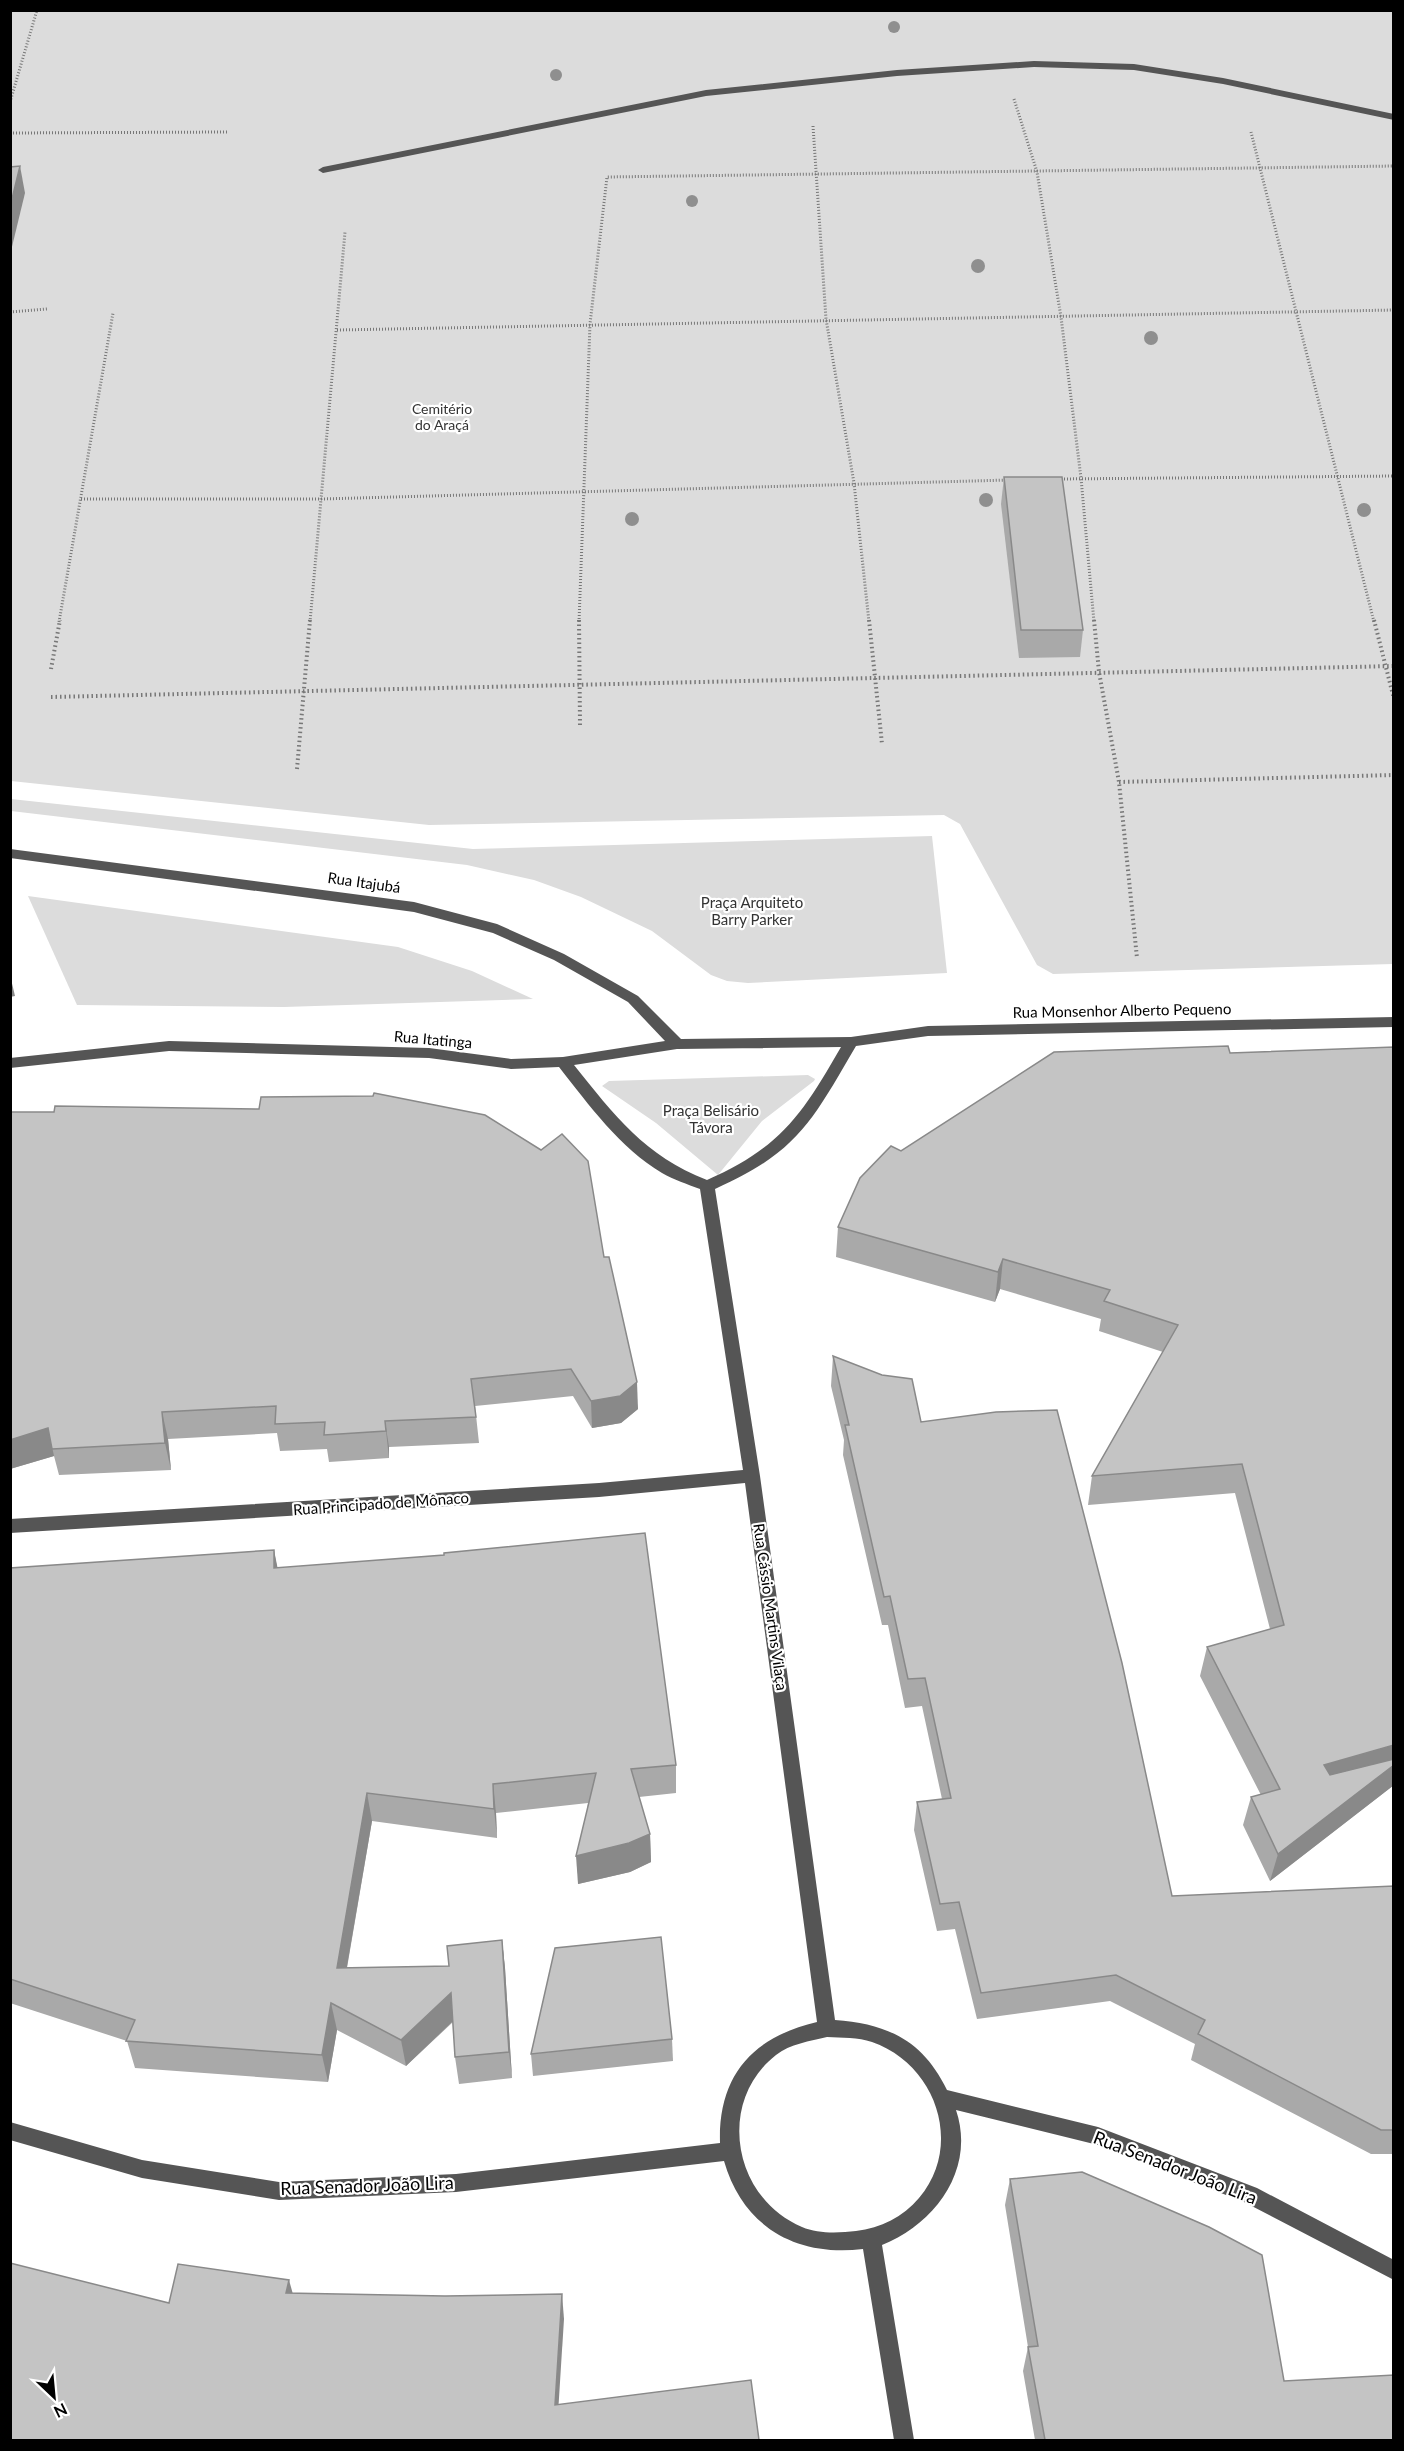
<svg xmlns="http://www.w3.org/2000/svg" width="1404" height="2451" font-family="Lato,sans-serif">
	<style>
		.green { fill: #dcdcdc }
		.lines { fill: none; stroke-linecap: round; stroke-linejoin: round }
		.path-far1 { stroke: #777; stroke-width: 3; stroke-dasharray: 1 2; stroke-linecap: butt }
		.path { stroke: #777; stroke-width: 4; stroke-dasharray: 1.5 3; stroke-linecap: butt }
		.minor { fill: #555; fill-rule: evenodd }
		.tree { fill: #8f8f8f }
		.wall { fill: #a9a9a9 }
		.shaded-wall { fill: #898989 }
		.building { fill: #c4c4c4; stroke: #898989; stroke-width: 1.5 }
		.labels { text-anchor: middle; stroke-width: 4.5; stroke-linejoin: round; paint-order: stroke }
		.far-park-label { font-size: 14px; fill: #333; stroke: #fff }
		.street-label { font-size: 15px; fill: #000; stroke: #fff }
		.park-label { font-size: 15px; fill: #333; stroke: #fff }
		.near-street-label { font-size: 18px; fill: #000; stroke: #fff }
	</style>
	<rect width="100%" height="100%" fill="#fff"/>
	<g class="green">
		<polygon points="11,11 1393,11 1393,964 1053,974 1037,965 960,824 944,815 429,825 11,781"/>
		<polygon points="11,799 473,849 932,836 947,973 748,983 727,981 711,975 652,931 581,897 534,880 467,865 11,811"/>
		<polygon points="28,896 398,947 472,971 533,999 284,1007 77,1005"/>
		<polygon points="808,1075 815,1079 814,1081 762,1121 718,1175 656,1123 602,1086 609,1081"/>
	</g>
	<g class="lines">
		<g class="path-far1">
			<polyline points="1014,99 1037,172 1061,317 1081,478 1094,622"/>
			<polyline points="10,102 37,10"/>
			<polyline points="813,126 826,319 854,483 869,622"/>
			<polyline points="1251,132 1374,622"/>
			<polyline points="10,133 229,132"/>
			<polyline points="10,312 47,309"/>
			<polyline points="337,330 1394,310"/>
			<polyline points="1058,479 1394,476"/>
			<polyline points="81,499 321,499 1009,480"/>
			<polyline points="59,622 113,313"/>
			<polyline points="310,622 345,232"/>
			<polyline points="579,622 590,324 607,177 1394,166"/>
		</g>
		<g class="path">
			<polyline points="579,620 580,725"/>
			<polyline points="869,620 882,744"/>
			<polyline points="1094,620 1099,672 1119,782 1137,958"/>
			<polyline points="1374,620 1394,699"/>
			<polyline points="51,669 60,620"/>
			<polyline points="51,697 1394,666"/>
			<polyline points="297,769 310,620"/>
			<polyline points="1119,782 1394,775"/>
		</g>
		<g class="minor">
			<polygon points="1034,61 1134,64 1223,78 1394,114 1394,120 1223,84 1134,70 1034,67 897,76 706,96 323,173 318,170 323,167 706,90 897,70"/>
			<path d="M10,849l404,53 83,22 67,30 74,42 43,43 170,-2 77,-11 466,-9v10l-466,9 -72,10c-44,75 -58,106 -141,143l45,287 75,544c54,4 88,21 112,70l151,37 159,61 137,72v20l-150,-78 -146,-57 -142,-35c20,59 -21,114 -74,135l32,195h-20l-31,-191c-67,8 -120,-22 -139,-88l-268,31 -177,8 -137,-22 -132,-38v-18l132,38 137,22 177,-8 264,-31c-2,-68 33,-106 97,-121l-72,-539 -146,14 -589,36v-14l589,-36 144,-13 -43,-281c-13,-5 -26,-9 -38,-16 -42,-25 -73,-68 -103,-106l-48,2 -82,-11 -260,-7 -159,17v-10l159,-17 260,7 82,11 52,-2 102,-16 -37,-39 -74,-42 -61,-27 -79,-21 -404,-54zM841,1047c-39,68 -61,101 -134,133 -62,-24 -93,-65 -133,-115l103,-16zM827,2037c15,1 31,0 45,5 64,22 92,103 47,156 -16,19 -38,30 -63,33 -17,2 -38,3 -54,-4 -69,-29 -86,-125 -26,-172 14,-11 34,-14 51,-18z"/>
		</g>
	</g>
	<g class="tree">
		<circle cx="894" cy="27" r="6"/>
		<circle cx="556" cy="75" r="6"/>
		<circle cx="692" cy="201" r="6"/>
		<circle cx="978" cy="266" r="7"/>
		<circle cx="1151" cy="338" r="7"/>
		<circle cx="986" cy="500" r="7"/>
		<circle cx="1364" cy="510" r="7"/>
		<circle cx="632" cy="519" r="7"/>
	</g>
	<g class="wall">
		<polygon points="1004,477 1083,630 1080,657 1019,658 1001,504"/>
		<polygon points="1394,1047 1394,1785 1270,1881 1243,1825 1251,1797 1261,1795 1200,1676 1207,1647 1270,1629 1235,1493 1088,1505 1092,1476 1163,1352 1099,1331 1101,1319 1000,1289 995,1302 836,1257 838,1227 901,1151 1230,1053"/>
		<polygon points="10,1112 604,1257 638,1409 621,1423 592,1428 573,1396 475,1406 479,1443 389,1447 389,1458 329,1462 327,1449 280,1451 277,1433 168,1439 171,1470 59,1475 54,1456 10,1469"/>
		<polygon points="833,1356 921,1422 1172,1896 1394,1886 1394,2154 1371,2154 1191,2060 1195,2044 1110,2001 977,2019 955,1929 937,1931 914,1830 917,1802 942,1799 922,1706 905,1708 888,1625 882,1625 843,1455 844,1440 831,1386"/>
		<polygon points="274,1550 277,1568 676,1765 676,1793 639,1797 650,1834 651,1862 630,1872 578,1884 588,1803 496,1813 497,1838 372,1821 347,1968 449,1966 502,1940 505,1968 512,2078 459,2084 455,2057 453,2022 406,2066 337,2030 328,2082 135,2068 127,2041 10,2003 10,1568"/>
		<polygon points="672,2039 673,2061 533,2076 531,2054"/>
		<polygon points="1010,2179 1284,2381 1394,2440 1035,2440 1023,2371 1028,2347 1005,2205"/>
	</g>
	<g class="shaded-wall">
		<polygon points="20,166 25,193 10,255 10,207"/>
		<polygon points="10,975 15,996 10,997"/>
		<polygon points="1003,1259 1000,1289 995,1302 998,1272"/>
		<polygon points="637,1382 638,1409 621,1423 592,1428 591,1401"/>
		<polygon points="162,1412 168,1439 171,1470 165,1443"/>
		<polygon points="385,1421 389,1447 389,1458 386,1431"/>
		<polygon points="48,1428 54,1456 10,1469 10,1440"/>
		<polygon points="274,1550 280,1580 274,1568"/>
		<polygon points="1394,1745 1394,1785 1270,1881 1278,1854 1324,1765"/>
		<polygon points="493,1784 496,1813 497,1838 494,1809"/>
		<polygon points="367,1793 372,1821 342,1995 337,1968"/>
		<polygon points="650,1834 651,1862 630,1872 578,1884 576,1856"/>
		<polygon points="502,1940 505,1968 512,2078 509,2052"/>
		<polygon points="451,1993 454,2020 406,2066 401,2040"/>
		<polygon points="331,2003 337,2030 328,2082 322,2055"/>
		<polygon points="289,2280 296,2305 286,2293"/>
		<polygon points="562,2294 564,2319 557,2429 555,2405"/>
	</g>
	<g class="building">
		<polygon points="20,166 10,207 10,167"/>
		<polygon points="1004,477 1062,477 1083,630 1021,630"/>
		<polygon points="1228,1046 1230,1053 1394,1047 1394,1745 1324,1765 1330,1775 1394,1759 1394,1765 1278,1854 1251,1797 1280,1789 1207,1647 1284,1625 1242,1464 1092,1476 1178,1325 1104,1301 1110,1290 1003,1259 998,1272 838,1227 860,1178 891,1146 901,1151 1054,1052"/>
		<polygon points="374,1093 485,1115 541,1150 562,1134 588,1161 604,1257 609,1257 637,1382 620,1396 591,1401 571,1369 471,1379 476,1417 385,1421 386,1431 324,1435 325,1422 275,1424 276,1406 162,1412 165,1443 52,1449 48,1428 10,1440 10,1112 54,1112 55,1106 259,1109 261,1097 373,1096"/>
		<polygon points="833,1356 882,1375 912,1379 921,1422 996,1412 1057,1410 1122,1663 1172,1896 1394,1886 1394,2130 1381,2130 1198,2034 1205,2020 1116,1975 981,1993 959,1902 940,1904 917,1802 951,1798 925,1678 908,1679 890,1596 884,1597 845,1425 849,1425"/>
		<polygon points="645,1533 676,1765 631,1769 650,1834 629,1843 576,1856 596,1773 493,1784 494,1809 367,1793 337,1968 449,1966 447,1946 502,1940 509,2052 455,2057 451,1993 401,2040 331,2003 322,2055 126,2041 135,2020 10,1979 10,1568 274,1550 274,1568 444,1555 444,1553"/>
		<polygon points="661,1937 672,2039 531,2054 555,1948"/>
		<polygon points="1082,2172 1209,2227 1262,2255 1284,2381 1394,2375 1394,2440 1045,2440 1028,2347 1038,2346 1010,2179"/>
		<polygon points="10,2263 169,2303 178,2264 289,2280 286,2293 445,2296 562,2294 555,2405 751,2380 759,2440 10,2440"/>
	</g>
	<g class="labels">
		<g class="far-park-label">
			<text x="442" y="414">Cemitério<tspan x="442" dy="16">do Araçá</tspan></text>
		</g>
		<g class="street-label">
			<text transform="translate(364 883) rotate(8)" y="5">Rua Itajubá</text>
			<text transform="translate(1122 1011) rotate(-1)" y="5">Rua Monsenhor Alberto Pequeno</text>
			<text transform="translate(433 1040) rotate(5)" y="5">Rua Itatinga</text>
			<text transform="translate(381 1504) rotate(-4)" y="5">Rua Principado de Mônaco</text>
			<text transform="translate(770 1607) rotate(82)" y="5">Rua Cássio Martins Vilaça</text>
		</g>
		<g class="park-label">
			<text x="752" y="908">Praça Arquiteto<tspan x="752" dy="17">Barry Parker</tspan></text>
			<text x="711" y="1116">Praça Belisário<tspan x="711" dy="17">Távora</tspan></text>
		</g>
		<g class="near-street-label">
			<text transform="translate(1175 2168) rotate(21)" y="6">Rua Senador João Lira</text>
			<text transform="translate(367 2186) rotate(-2)" y="6">Rua Senador João Lira</text>
		</g>
	</g>
	<rect width="1404" height="2451" fill="none" stroke="#000000" stroke-width="24"/>
	<g transform="translate(54 2397) rotate(154)" stroke="#ffffff" stroke-width="4.5" paint-order="stroke">
	<path d="M0-4.5L10 22L0 15L-10 22Z" fill="#000000"/>
	<text y="-9" font-size="16" font-weight="bold" text-anchor="middle" fill="#000000">N</text>
	</g>
</svg>
